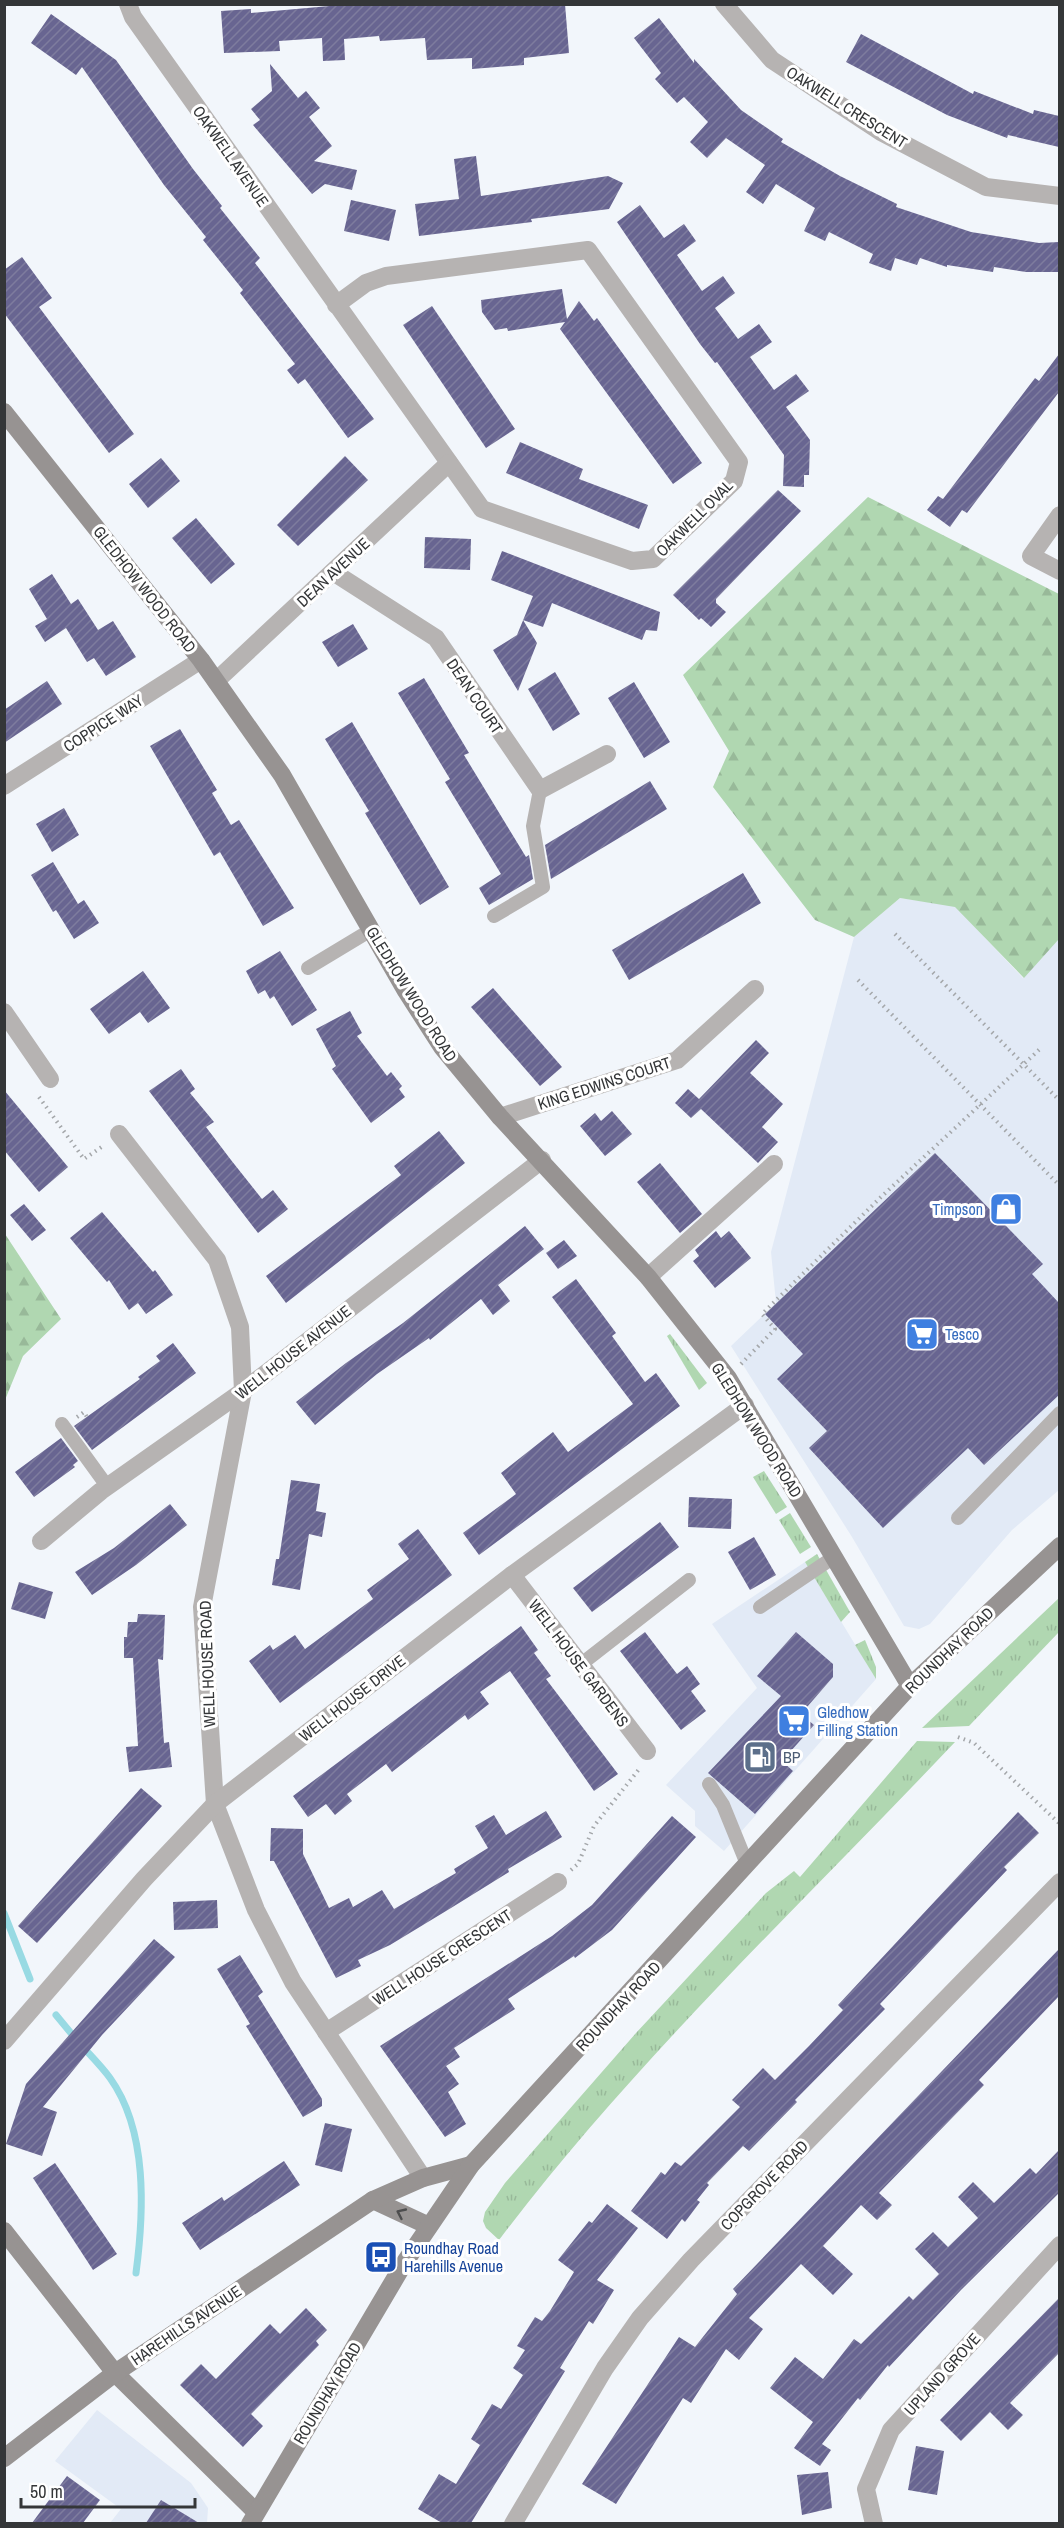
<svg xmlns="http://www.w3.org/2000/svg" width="1064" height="2528" font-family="'Archivo Narrow',sans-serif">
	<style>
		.built { fill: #e2eaf6 }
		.grass { fill: url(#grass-tufts) }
		.forest { fill: url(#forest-firs) }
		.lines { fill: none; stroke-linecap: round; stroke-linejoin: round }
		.stream { stroke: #98dae3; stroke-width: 7 }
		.building { fill: url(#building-hatch) }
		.path { stroke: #a4a7aa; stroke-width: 4; stroke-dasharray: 1.5 4.5; stroke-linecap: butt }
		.lane { stroke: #b6b3b2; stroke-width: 14 }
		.street { stroke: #b6b3b2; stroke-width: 18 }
		.secondary { stroke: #979392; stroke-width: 18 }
		.oneway { stroke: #4d4d4e }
		.labels { text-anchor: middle; stroke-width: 6; stroke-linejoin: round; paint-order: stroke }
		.street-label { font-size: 16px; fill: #343638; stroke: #fff }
		.shop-label { font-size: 16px; fill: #366cbe; stroke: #fff; text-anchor: start }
		.service-label { font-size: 16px; fill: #4e5e75; stroke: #fff; text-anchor: start }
		.transit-label { font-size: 16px; fill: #164399; stroke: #fff; text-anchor: start }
	</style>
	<defs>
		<pattern id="grass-tufts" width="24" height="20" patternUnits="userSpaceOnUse" patternTransform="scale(1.5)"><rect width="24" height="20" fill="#b0d7b1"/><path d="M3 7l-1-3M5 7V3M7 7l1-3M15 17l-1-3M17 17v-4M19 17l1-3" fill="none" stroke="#98b999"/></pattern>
		<pattern id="forest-firs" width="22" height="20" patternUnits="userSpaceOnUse" patternTransform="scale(1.5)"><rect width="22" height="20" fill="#b0d7b1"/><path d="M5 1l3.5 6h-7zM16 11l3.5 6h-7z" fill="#98b999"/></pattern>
		<pattern id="building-hatch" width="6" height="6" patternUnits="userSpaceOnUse" patternTransform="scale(1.5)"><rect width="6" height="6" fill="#686591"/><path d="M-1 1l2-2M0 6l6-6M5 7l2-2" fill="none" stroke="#7e7c9e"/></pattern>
	</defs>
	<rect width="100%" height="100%" fill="#f2f6fb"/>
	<g class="built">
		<polygon points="900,898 955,906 1023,978 1059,939 1059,1490 1012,1530 930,1624 919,1629 904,1626 852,1537 731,1346 776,1303 771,1252 854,937"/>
		<polygon points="805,1562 876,1679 724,1851 695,1826 695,1811 666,1785 757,1688 712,1624"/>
		<polygon points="97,2410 191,2483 208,2508 207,2523 110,2523 121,2509 55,2461"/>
	</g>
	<g class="grass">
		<polygon points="670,1334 707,1383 699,1390 667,1336"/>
		<polygon points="764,1471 787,1507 776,1514 753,1477"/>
		<polygon points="790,1513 811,1547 800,1554 779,1520"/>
		<polygon points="817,1554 850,1612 841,1622 805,1562"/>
		<polygon points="1059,1598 1059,1632 969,1726 922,1728"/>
		<polygon points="865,1640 876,1667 876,1679 855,1645"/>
		<path d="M917,1741l38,1c-155,164 -320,318 -456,498l-13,-12 -3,-7 2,-9 20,-29 131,-150 130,-140 28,-22 6,6z"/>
	</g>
	<g class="forest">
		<polygon points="868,497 1059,594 1059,939 1024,978 955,907 900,898 854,937 815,920 713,787 729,751 683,675"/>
		<polygon points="5,1234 61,1319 23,1356 5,1400"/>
	</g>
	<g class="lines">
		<g class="stream">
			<polyline points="4,1913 30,1979"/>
			<polyline points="56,2015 75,2038"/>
			<path d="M83,2047c9,10 19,20 27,31 38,53 34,134 26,195"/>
		</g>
	</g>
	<g class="building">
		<polygon points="352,4 565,4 569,53 524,58 524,65 472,69 472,58 427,60 425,38 380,41 379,36 344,39 345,60 323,61 322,38 279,41 280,51 224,53 221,11 251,9 251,13"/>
		<polygon points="51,14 116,60 193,169 222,206 220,208 260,258 255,263 374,419 348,438 305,379 298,384 287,370 295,364 240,293 243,290 203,240 206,237 164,185 82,67 76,75 31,43"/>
		<polygon points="659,18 694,63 694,59 741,110 783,139 781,142 840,176 897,204 896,207 971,232 1039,243 1059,242 1059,272 1026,272 994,267 993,272 947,265 947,267 920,258 917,265 895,258 891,271 869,263 873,254 829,232 825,241 804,231 815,208 776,184 763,204 746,192 765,165 726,138 707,158 690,142 708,122 684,97 677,103 655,79 661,73 634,38"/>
		<polygon points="861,34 973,94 974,91 1033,114 1034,110 1059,116 1059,147 1008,135 1007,138 947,115 846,62"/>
		<polygon points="270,64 298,98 306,91 320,108 309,117 332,146 314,161 357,170 352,190 325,184 312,194 253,125 260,120 251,109 272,91"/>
		<polygon points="476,156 481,196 608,176 623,183 609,209 531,219 532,222 419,236 415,204 459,199 454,159"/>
		<polygon points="351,200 396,210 389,241 344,231"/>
		<polygon points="640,205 664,238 684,224 696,241 677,255 702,291 723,276 735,293 715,308 738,339 759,324 772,342 750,357 774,390 796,374 809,391 786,407 810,440 809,475 804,475 804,487 783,486 784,455 717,362 715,363 700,344 617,222"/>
		<polygon points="22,257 52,298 39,307 134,434 109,453 4,313 4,270"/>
		<polygon points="562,289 567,319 579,301 594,321 597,318 702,463 673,484 560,329 565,322 508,331 507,328 495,330 482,312 481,300"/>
		<polygon points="432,306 515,429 486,448 403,325"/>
		<polygon points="1059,354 1059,392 967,513 962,510 950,527 927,510 938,496 943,499 1035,378 1039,381"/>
		<polygon points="520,442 583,469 579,479 648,505 639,529 506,473"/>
		<polygon points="345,456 368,480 298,546 277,525"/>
		<polygon points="161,458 180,481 148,508 129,484"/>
		<polygon points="778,490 801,511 716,599 716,603 726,612 711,627 701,618 699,620 673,595"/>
		<polygon points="196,518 235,564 211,584 172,538"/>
		<polygon points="425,537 471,539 470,570 424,568"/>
		<polygon points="502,551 660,612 657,631 646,630 642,640 552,603 543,627 523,620 537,643 518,691 493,650 517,635 533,596 491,580"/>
		<polygon points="52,574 71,604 78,599 98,630 113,621 136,657 106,676 94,658 87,662 66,628 45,642 35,626 47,619 29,589"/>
		<polygon points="353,624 368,649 338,667 322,642"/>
		<polygon points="555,672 580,714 553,731 528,689"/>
		<polygon points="424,678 469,753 464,755 526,857 529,855 533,879 489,905 479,888 501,874 445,782 450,779 398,693"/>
		<polygon points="47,681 62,704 4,743 4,710"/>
		<polygon points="634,682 670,742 644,758 608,698"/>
		<polygon points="352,722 449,887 420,905 365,813 369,811 325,739"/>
		<polygon points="180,729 217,790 212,793 231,825 239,820 294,908 263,926 220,852 214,856 150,746"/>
		<polygon points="650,781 667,809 551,879 545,845"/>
		<polygon points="64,808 79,835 52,852 36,824"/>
		<polygon points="53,862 78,904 84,900 99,923 74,939 56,910 53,912 31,875"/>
		<polygon points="743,873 761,903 629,980 612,950"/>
		<polygon points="280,951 317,1010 292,1026 274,996 270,999 265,990 258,994 246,971"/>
		<polygon points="143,971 170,1008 148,1023 140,1012 109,1034 90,1009"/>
		<polygon points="493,988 562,1067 540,1086 471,1007"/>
		<polygon points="350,1011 362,1033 357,1036 387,1076 391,1072 402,1086 399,1089 405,1097 371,1123 332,1069 336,1066 316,1029"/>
		<polygon points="756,1040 769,1053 750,1073 783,1104 762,1127 778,1142 758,1163 701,1109 691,1118 675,1103 688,1089 699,1099"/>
		<polygon points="181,1069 195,1089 190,1093 214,1122 206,1127 231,1160 262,1199 273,1190 288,1209 258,1233 149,1091"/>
		<polygon points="4,1090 68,1167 39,1192 4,1150"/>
		<polygon points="612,1111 632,1134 605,1156 580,1126 595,1113 601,1121"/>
		<polygon points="439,1131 465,1163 286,1303 266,1276 401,1175 394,1166"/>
		<polygon points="935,1153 1043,1264 1032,1274 1059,1303 1059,1395 984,1465 968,1448 883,1528 809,1448 827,1431 777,1379 803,1354 765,1314"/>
		<polygon points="660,1163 702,1214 680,1233 637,1182"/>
		<polygon points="24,1204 46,1230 32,1241 10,1215"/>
		<polygon points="102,1212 153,1272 155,1270 173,1295 146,1314 138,1303 129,1310 109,1280 107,1282 70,1238"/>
		<polygon points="525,1226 544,1249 498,1285 510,1301 493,1315 481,1299 430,1340 429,1338 377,1374 315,1425 296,1402 346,1363 403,1323"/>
		<polygon points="716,1231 721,1238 729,1231 751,1258 715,1288 693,1261 699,1256 695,1250"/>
		<polygon points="564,1240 577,1256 558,1269 546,1253"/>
		<polygon points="576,1279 616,1333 612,1336 645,1382 656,1373 680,1406 479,1555 463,1533 516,1494 501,1473 553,1432 568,1452 633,1404 552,1297"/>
		<polygon points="173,1343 196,1373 92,1450 74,1426 140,1379 138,1377 160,1361 156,1356"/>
		<polygon points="61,1438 78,1461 73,1465 75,1467 34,1497 15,1472"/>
		<polygon points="291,1480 320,1484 316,1511 326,1513 322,1537 309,1534 300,1590 272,1585 276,1559 279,1559"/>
		<polygon points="689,1497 732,1499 731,1529 688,1527"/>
		<polygon points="170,1504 187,1525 136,1565 92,1595 75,1572 114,1548"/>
		<polygon points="660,1522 679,1547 592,1612 573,1588"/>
		<polygon points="418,1529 452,1575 280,1703 249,1661 270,1645 273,1650 295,1635 305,1649 373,1599 367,1590 409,1559 398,1544"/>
		<polygon points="754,1537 776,1575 750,1590 728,1552"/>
		<polygon points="19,1582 53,1592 45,1619 11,1609"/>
		<polygon points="138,1614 165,1615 163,1660 158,1659 164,1743 169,1742 172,1767 129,1772 126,1747 138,1746 133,1658 124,1658 124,1637 127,1637 128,1622 137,1622"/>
		<polygon points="521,1626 538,1650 534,1653 551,1676 546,1679 618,1774 594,1791 510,1671 480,1692 489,1704 468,1720 465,1715 392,1772 386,1764 347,1794 352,1801 335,1815 326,1804 308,1817 293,1796"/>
		<polygon points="645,1632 677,1674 687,1666 700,1684 691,1691 706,1711 681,1730 620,1651"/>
		<polygon points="796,1632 833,1664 833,1677 801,1714 814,1725 782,1761 793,1771 755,1814 708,1773 781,1696 757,1676"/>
		<polygon points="141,1788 162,1806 37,1943 18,1926"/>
		<polygon points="546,1811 562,1837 508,1869 509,1872 451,1908 390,1945 358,1960 361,1966 336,1978 274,1861 270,1861 271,1828 303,1829 303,1854 329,1908 349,1898 353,1907 382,1890 394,1909 456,1873 454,1869 488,1848 475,1826 494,1815 506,1835"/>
		<polygon points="1018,1812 1039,1833 1004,1867 1007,1870 880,2004 885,2009 795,2100 797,2102 749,2151 743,2146 707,2183 709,2185 697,2200 700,2202 685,2222 682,2219 667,2239 631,2211 661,2172 665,2175 675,2162 681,2166 740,2107 732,2100 763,2068 775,2080 809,2046 843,2010 838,2005"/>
		<polygon points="672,1816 696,1837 612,1930 575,1958 574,1956 508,1999 515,2009 454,2048 460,2057 446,2066 459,2084 448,2092 466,2124 445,2137 380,2046 552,1936 592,1905"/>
		<polygon points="217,1900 218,1928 174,1930 173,1902"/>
		<polygon points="154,1939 175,1957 102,2035 43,2107 57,2112 42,2156 6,2144 26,2084"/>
		<polygon points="1059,1949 1059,1996 979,2080 984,2085 879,2193 892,2205 877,2220 861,2205 823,2246 853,2274 833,2295 801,2264 749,2318 763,2329 739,2360 726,2349 691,2403 683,2398 616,2504 582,2484 679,2337 695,2347 737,2294 733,2289"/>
		<polygon points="240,1955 263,1992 258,1996 322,2099 322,2106 303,2117 246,2026 250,2024 217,1969"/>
		<polygon points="325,2123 352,2129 342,2172 315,2165"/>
		<polygon points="1059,2150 1059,2193 961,2290 889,2367 888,2365 860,2400 858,2398 822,2444 831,2450 820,2466 794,2448 813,2422 770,2388 795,2357 823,2379 854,2339 861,2344 909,2296 913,2300 939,2274 915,2249 933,2232 948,2247 978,2218 958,2197 973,2182 994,2203 1030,2168 1036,2174"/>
		<polygon points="284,2161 300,2185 200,2250 182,2223 222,2197 224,2201"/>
		<polygon points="55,2163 117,2254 93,2270 33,2178"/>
		<polygon points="607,2204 638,2228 597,2280 614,2290 593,2324 589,2321 560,2368 565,2371 471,2523 442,2523 418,2509 439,2474 456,2484 480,2445 471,2439 492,2404 501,2409 523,2375 513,2368 525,2350 517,2346 535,2317 542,2321 550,2311 574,2272 558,2260 589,2221 592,2223"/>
		<polygon points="1059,2298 1059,2353 1010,2403 1023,2415 1008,2430 990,2412 961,2441 940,2420"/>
		<polygon points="306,2308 327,2330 316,2341 319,2345 251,2414 263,2426 243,2447 180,2385 201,2364 216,2379 270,2324 280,2334"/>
		<polygon points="916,2446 944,2451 937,2495 908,2490"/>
		<polygon points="828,2472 832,2508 802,2515 797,2475"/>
		<polygon points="67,2476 100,2500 83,2523 32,2523"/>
		<polygon points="161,2500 199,2523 146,2523"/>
	</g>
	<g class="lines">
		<g class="path">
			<polyline points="895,934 1060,1101"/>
			<polyline points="858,980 1060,1186"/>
			<polyline points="39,1097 84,1159 103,1146"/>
			<polyline points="741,1364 775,1329 762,1314 881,1197 1041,1048"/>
			<polyline points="77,1417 84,1412 87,1417"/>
			<polyline points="958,1737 974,1743 1060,1824"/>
			<polyline points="571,1870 578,1864 594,1826 640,1768"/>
		</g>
		<g class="lane">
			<polyline points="494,916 543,887 533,826 540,790"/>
			<polyline points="308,968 371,930"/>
			<polyline points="62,1424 107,1486"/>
			<polyline points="958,1518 1060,1413"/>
			<polyline points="760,1607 834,1557"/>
			<polyline points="580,1665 689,1580"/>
			<polyline points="709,1784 723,1805 747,1864"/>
		</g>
		<g class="street">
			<polyline points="128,4 133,17 482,509 632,561 653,559 734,481 739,462 588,250 386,276 366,283 336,305"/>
			<polyline points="724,4 772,60 881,132 986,187 1060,196"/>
			<polyline points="1060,515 1031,556 1060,571"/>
			<polyline points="333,572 436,638 540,790 607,754"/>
			<polyline points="216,681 449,463"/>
			<polyline points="4,786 201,660"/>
			<polyline points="4,1012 50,1079"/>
			<polyline points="500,1117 677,1060 755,989"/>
			<polyline points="119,1134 217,1260 240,1327 243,1391 202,1607 215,1804 256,1910 293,1982 423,2178"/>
			<polyline points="648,1277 774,1164"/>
			<polyline points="41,1541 101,1491 243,1391 542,1160"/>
			<polyline points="512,1575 647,1751"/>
			<polyline points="326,2032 558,1882"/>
			<polyline points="4,2041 144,1879 215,1804 512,1575 745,1405"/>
			<polyline points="513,2524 605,2368 640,2318 691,2260 1060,1882"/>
			<polyline points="874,2524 866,2489 891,2430 1060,2245"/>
		</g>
		<g class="secondary">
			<polyline points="4,412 201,660 282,775 406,991 442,1047 500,1117 648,1277 728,1378 910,1686"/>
			<polyline points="373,2200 429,2226"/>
			<polyline points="4,2231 115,2373 256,2512"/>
			<polyline points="4,2458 115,2373 373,2200 423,2178 471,2165"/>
			<polyline points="250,2524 403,2265 471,2165 910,1686 1060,1546"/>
		</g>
	</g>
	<defs><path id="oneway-chevron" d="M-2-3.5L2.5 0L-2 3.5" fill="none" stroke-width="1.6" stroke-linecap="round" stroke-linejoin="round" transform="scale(1.5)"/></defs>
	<use class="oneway" href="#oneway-chevron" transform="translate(401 2213) rotate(-155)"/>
	<defs>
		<g id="shop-square" transform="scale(1.725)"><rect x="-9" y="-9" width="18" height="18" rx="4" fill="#3f7fe0" stroke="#fff"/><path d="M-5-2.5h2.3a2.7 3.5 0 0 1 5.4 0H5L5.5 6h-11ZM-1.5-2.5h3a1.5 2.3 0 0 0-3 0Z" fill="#fff"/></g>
		<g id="supermarket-square" transform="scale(1.725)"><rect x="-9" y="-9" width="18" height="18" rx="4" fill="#3f7fe0" stroke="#fff"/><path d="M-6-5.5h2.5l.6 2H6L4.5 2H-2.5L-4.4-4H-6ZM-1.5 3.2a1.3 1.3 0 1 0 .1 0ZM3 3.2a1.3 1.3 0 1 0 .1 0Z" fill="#fff"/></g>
		<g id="fuel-square" transform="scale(1.725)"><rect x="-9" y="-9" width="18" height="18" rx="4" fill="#5c6f8a" stroke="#fff"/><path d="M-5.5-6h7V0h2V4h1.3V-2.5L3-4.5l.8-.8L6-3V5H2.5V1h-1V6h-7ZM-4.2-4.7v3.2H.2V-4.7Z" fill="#fff"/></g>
		<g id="bus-square" transform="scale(1.725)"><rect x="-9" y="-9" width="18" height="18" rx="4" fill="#1a4fb4" stroke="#fff"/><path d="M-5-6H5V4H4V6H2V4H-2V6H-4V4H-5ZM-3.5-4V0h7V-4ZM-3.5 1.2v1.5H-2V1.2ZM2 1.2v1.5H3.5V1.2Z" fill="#fff"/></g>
	</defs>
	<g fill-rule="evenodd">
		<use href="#shop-square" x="1006" y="1209"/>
		<use href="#supermarket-square" x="922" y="1334"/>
		<use href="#supermarket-square" x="794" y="1721"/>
		<use href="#fuel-square" x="760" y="1757"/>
		<use href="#bus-square" x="381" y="2257"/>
	</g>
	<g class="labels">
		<g class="street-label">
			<text transform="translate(847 107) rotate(32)" y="6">OAKWELL CRESCENT</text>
			<text transform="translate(231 156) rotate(55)" y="6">OAKWELL AVENUE</text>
			<text transform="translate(694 518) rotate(-45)" y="6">OAKWELL OVAL</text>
			<text transform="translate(333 572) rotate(-43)" y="6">DEAN AVENUE</text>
			<text transform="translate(145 589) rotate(52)" y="6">GLEDHOW WOOD ROAD</text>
			<text transform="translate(475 696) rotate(56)" y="6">DEAN COURT</text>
			<text transform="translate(103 723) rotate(-33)" y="6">COPPICE WAY</text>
			<text transform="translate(412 994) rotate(58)" y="6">GLEDHOW WOOD ROAD</text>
			<text transform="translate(604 1083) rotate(-18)" y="6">KING EDWINS COURT</text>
			<text transform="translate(293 1352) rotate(-38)" y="6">WELL HOUSE AVENUE</text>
			<text transform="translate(757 1430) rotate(58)" y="6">GLEDHOW WOOD ROAD</text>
			<text transform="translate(949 1650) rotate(-44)" y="6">ROUNDHAY ROAD</text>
			<text transform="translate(579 1663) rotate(53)" y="6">WELL HOUSE GARDENS</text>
			<text transform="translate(207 1664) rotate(-92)" y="6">WELL HOUSE ROAD</text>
			<text transform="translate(352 1698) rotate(-38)" y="6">WELL HOUSE DRIVE</text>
			<text transform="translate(442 1957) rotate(-33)" y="6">WELL HOUSE CRESCENT</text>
			<text transform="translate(618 2006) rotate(-47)" y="6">ROUNDHAY ROAD</text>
			<text transform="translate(764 2185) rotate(-46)" y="6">COPGROVE ROAD</text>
			<text transform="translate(186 2325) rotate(-34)" y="6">HAREHILLS AVENUE</text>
			<text transform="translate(942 2374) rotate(-48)" y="6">UPLAND GROVE</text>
			<text transform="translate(327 2393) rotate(-59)" y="6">ROUNDHAY ROAD</text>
		</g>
		<g class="shop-label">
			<text x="983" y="1215" text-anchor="end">Timpson</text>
			<text x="945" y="1340">Tesco</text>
			<text x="817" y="1718">Gledhow<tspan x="817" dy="18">Filling Station</tspan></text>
		</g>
		<g class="service-label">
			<text x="783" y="1763">BP</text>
		</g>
		<g class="transit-label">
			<text x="404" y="2254">Roundhay Road<tspan x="404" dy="18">Harehills Avenue</tspan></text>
		</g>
	</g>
	<rect width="1064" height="2528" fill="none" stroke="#343638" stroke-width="12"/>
	<path d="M21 2498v9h174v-9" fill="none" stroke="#343638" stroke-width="3"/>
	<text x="30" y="2498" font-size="18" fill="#343638" stroke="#ffffff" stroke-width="4.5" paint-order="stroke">50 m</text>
</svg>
